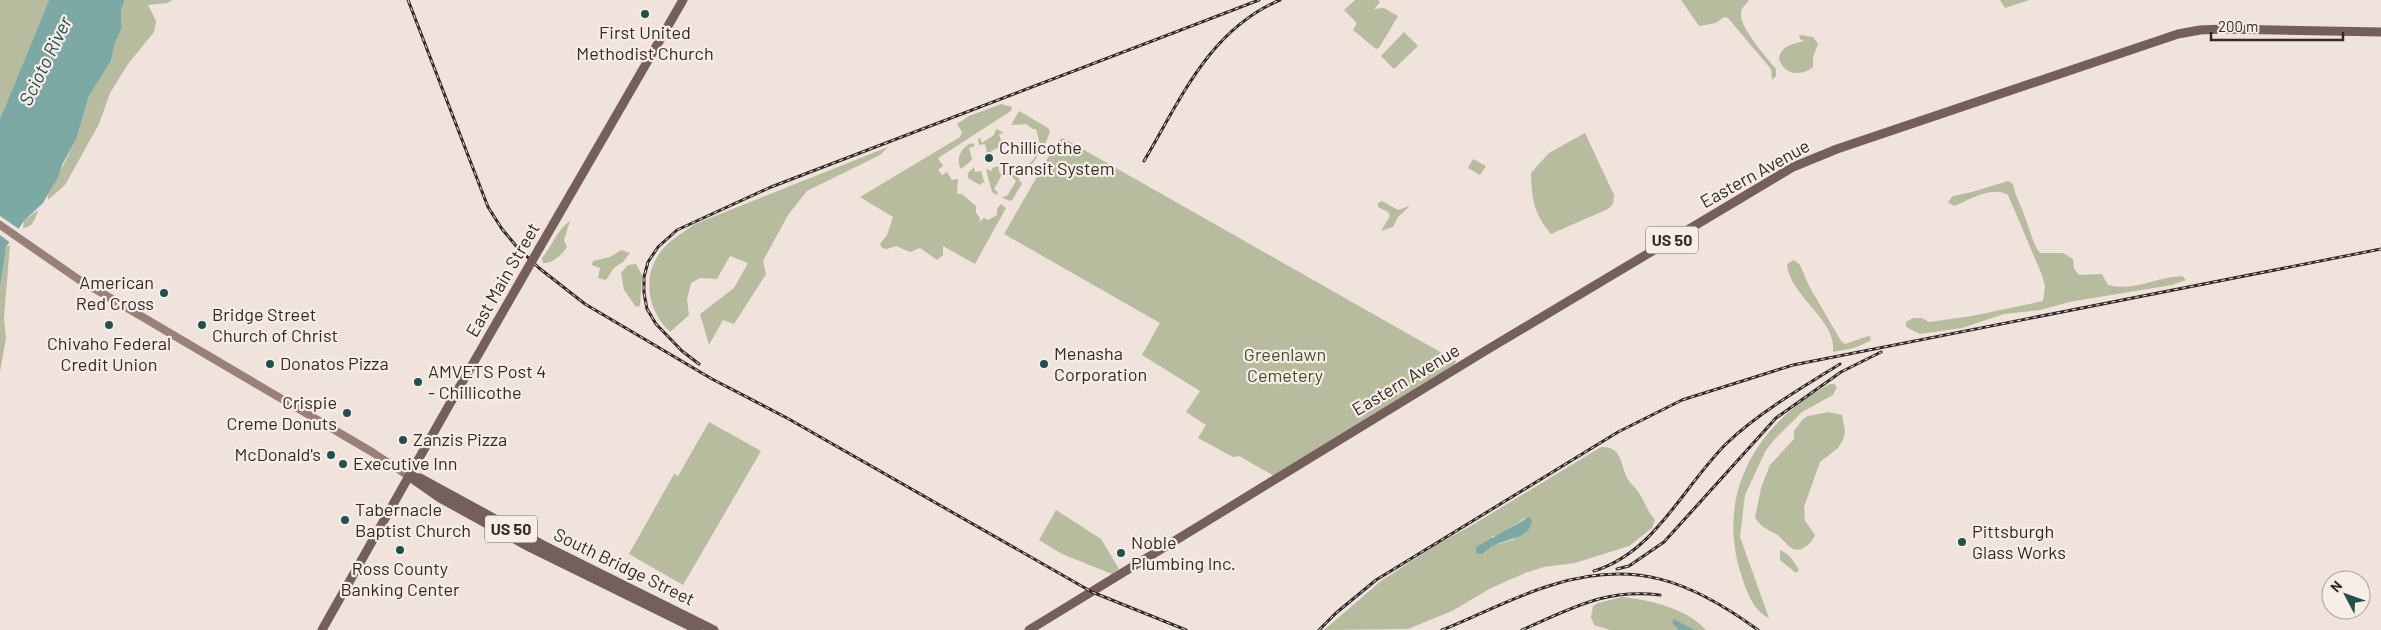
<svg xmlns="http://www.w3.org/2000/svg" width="2381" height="630" font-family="Barlow,sans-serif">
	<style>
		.green { fill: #b6bc9d; fill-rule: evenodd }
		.water { fill: #7da9a5 }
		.pier { fill: #efe3db }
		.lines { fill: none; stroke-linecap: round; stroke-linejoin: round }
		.secondary { stroke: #99817a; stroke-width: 8 }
		.primary { stroke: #745f5a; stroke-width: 9 }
		.rail-casing { stroke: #332a28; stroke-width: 3 }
		.rail { stroke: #f7ede7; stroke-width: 1; stroke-dasharray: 4; stroke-linecap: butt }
		.primary-bridge { stroke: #745f5a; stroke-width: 9 }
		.poi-dot { fill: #21504d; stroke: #f7ede7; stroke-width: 2 }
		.labels { text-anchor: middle; stroke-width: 4.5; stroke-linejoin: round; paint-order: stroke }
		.shield { fill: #f7ede7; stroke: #6e6461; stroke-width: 1 }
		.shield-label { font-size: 16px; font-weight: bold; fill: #332a28 }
		.poi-label { font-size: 18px; fill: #332a28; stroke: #f7ede7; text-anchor: start }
		.street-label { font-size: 18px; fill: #332a28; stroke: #f7ede7 }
		.park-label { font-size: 18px; fill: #474f2e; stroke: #f7ede7 }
		.water-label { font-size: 19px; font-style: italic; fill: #21504d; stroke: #f7ede7 }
	</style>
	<rect width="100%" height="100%" fill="#efe3db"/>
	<g class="green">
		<polygon points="0,0 49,0 0,119"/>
		<polygon points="125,0 172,0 167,3 148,5 156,21 154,32 128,64 110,93 99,124 65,185 48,200 48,195 76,140 89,96 111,61 115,43 122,28 121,11"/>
		<polygon points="1355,0 1378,0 1380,2 1374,9 1384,8 1398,16 1379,48 1376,49 1353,30 1357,23 1344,10"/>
		<path d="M1681,0h68c-2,4 -8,8 -8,12 -3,14 26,46 35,57v7l-4,4 -1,-11 -43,-51 -4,-1 -8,6 -17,3z"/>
		<polygon points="2000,0 2029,0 2005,8"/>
		<polygon points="1404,32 1418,46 1394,69 1381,56"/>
		<path d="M1799,35l14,2 5,7 -5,13v10c-12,10 -29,8 -34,-8 2,-14 15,-15 25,-18l-4,-2z"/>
		<polygon points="1001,104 1012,107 1011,111 938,158 943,166 938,170 942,175 947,172 952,180 958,179 957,194 962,194 976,206 976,213 980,218 979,222 984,218 988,220 997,215 997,209 1001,204 1006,208 975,264 943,246 943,255 937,260 920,248 910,252 896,246 887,249 882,248 880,244 887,235 893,217 860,197 960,137 962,132 957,124 969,116"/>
		<path d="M1019,111l29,17 2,4 -4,10 -21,34 -5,-6c9,-5 18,-12 18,-24l2,-2 -4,-15h-3l-7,-5 -15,1z"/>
		<polygon points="996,129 1004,133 999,134 1003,146 991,151 992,156 988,157 985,144 979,145 978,139 980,138 982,143 994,135"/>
		<path d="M1585,133l29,62 -1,9 -5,5 -57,25c-18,-21 -19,-35 -20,-61l18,-20z"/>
		<polygon points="1063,138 1456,361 1455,364 1274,476 1239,456 1233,457 1198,438 1206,425 1186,412 1200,391 1142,355 1160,323 1004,234 1057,142"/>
		<path d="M973,143l2,3 -6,2 3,12 -11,9c-6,-10 1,-24 12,-26z"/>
		<path d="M888,147l-8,8 -73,36 -19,24 -25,46 3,13 -32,50 -11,-4 -14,25 -9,-31 34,-26 14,-25 -18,-7 -13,23 -17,-1 -9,5 -4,17 2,15 -19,17c-27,-26 -29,-67 2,-92 8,-6 16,-11 23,-16z"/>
		<polygon points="1473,159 1486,166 1480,175 1468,168"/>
		<polygon points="998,166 1000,174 1003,173 994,189 998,192 997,195 992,192 986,169 992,171 992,168"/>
		<polygon points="974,167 975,172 981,171 985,185 983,182 980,185 968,178 968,173"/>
		<polygon points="1014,171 1022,184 1012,200 1009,201 1002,197 1007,196 1016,181 1010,175 1004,174"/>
		<path d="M2008,181l5,3c2,12 8,21 12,33 5,13 7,25 15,36h23l10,6 1,10 5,6 23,-1 6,11c26,7 48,-8 74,-9l4,4 -14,5 -103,17 -29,8 -36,4 -42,14 -42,6 -14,-7v-5l7,-4h9l7,4 43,-6 71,-15 2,-15 -3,-11 -34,-80c-15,-10 -39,5 -54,11l-6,-4 5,-6 19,-4z"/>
		<polygon points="1382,201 1398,210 1410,206 1398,217 1393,227 1381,231 1390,216 1388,212 1378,207 1378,203"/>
		<path d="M38,210c-2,8 -6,18 -15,18l1,-7z"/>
		<path d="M570,221l-6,19 3,7c-5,8 -15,17 -24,16l-1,-5c9,-10 16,-30 28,-37z"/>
		<polygon points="10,245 4,317 6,338 0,372 0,289 5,253 6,247"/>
		<polygon points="621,250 630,253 623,262 614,268 606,280 598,278 600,268 592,265 593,261 610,257"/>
		<path d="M1794,260l6,5 9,21 32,55 4,3 23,-8 3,1 -1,4 -16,7 -21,4c4,-33 -44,-56 -46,-88z"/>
		<polygon points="636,264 642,275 640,306 636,307 624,290 621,273 628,265"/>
		<path d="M1830,384h4l3,3 -4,8 -31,17 -28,28 -8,10 -21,45 -5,42 29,81c-16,-7 -23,-28 -28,-44 -26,-81 17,-152 89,-190z"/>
		<path d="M1829,412l13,3 3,16 -2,9 -5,8 -18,14 -16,45 1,14 10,14c-2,5 -5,9 -10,12 -14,9 -18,-6 -29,-13 -9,-5 -15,-7 -21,-16l6,-30 9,-23 24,-26v-8l9,-12 5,-3z"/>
		<polygon points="709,422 761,451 683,585 629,554 674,474 678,476"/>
		<path d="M1601,447c23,-1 19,21 28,34 3,4 7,7 10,12 6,9 9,19 16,27l-3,8 -23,18 -54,17 -31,4 -19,6 -34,15 -39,23 -44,18 -84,1 57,-49 58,-38 30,-16zM1525,518l-10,21 -20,6 -3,-9h5z"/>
		<polygon points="1056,510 1101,539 1119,569 1112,574 1062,554 1039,540"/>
		<path d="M1780,550c10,4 14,12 19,20l-3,3 -16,-13z"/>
		<path d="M1622,597c28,3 64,11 84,33h-11l-19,-10 -3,4 5,6h-68l-16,-5 -3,-8 2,-11 5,-3z"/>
	</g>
	<g class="water">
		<polygon points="49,0 125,0 121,11 122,28 115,43 111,61 89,96 76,140 63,163 58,177 43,203 24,221 6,247 0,289 0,119"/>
		<path d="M1529,517l3,3c-2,19 -23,18 -37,25 -5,2 -9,6 -13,9l-6,-1v-6z"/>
		<polygon points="1673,619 1676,620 1695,630 1678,630 1673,624"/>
	</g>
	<polygon class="pier" points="0,216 22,231 12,244 0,235"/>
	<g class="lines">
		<polyline class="secondary" points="0,225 78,279 372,452 410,477"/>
		<g class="primary">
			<polyline points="540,247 683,0"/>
			<polyline points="410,477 420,478 543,545 714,630"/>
			<polyline points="410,477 440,498 529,547 698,630"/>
			<polyline points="322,630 452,400"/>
			<polyline points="1029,630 1485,351 1793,167 1837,149 2178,34 2200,30 2224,29 2381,32"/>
		</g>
		<g class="rail-casing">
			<g id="rail">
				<polyline points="408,0 488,207 502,229 517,247 539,268 585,304 712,379 787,418 1092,592 1186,630"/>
				<path d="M1144,161c37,-62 65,-131 136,-161"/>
				<polyline points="699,364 682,351 656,324 647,309 644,293 644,277 648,262 658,247 677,230 771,187 1259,0"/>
				<polyline points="1617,569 1629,566 1664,542 1776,418 1841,372 1881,352"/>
				<path d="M1594,571c62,-19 89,-85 133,-128 30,-29 77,-57 113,-79"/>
				<polyline points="1319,630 1336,613 1376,580 1618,432 1682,400 1793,365 2381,249"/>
				<path d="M1442,630c36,-14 72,-34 110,-45 83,-26 139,-4 206,45"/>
				<path d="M1522,630c49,-21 83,-42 138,-35"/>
			</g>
		</g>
		<use href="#rail" class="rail"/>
		<polyline class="primary-bridge" points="452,400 540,247"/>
	</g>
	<g class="poi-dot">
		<circle cx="645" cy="14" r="5"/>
		<circle cx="989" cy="158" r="5"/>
		<circle cx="164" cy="293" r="5"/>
		<circle cx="109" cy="325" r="5"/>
		<circle cx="202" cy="325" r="5"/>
		<circle cx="270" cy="364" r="5"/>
		<circle cx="1044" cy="364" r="5"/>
		<circle cx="418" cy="382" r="5"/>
		<circle cx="347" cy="413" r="5"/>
		<circle cx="403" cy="440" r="5"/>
		<circle cx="331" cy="455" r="5"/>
		<circle cx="343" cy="464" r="5"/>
		<circle cx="345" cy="520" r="5"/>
		<circle cx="1962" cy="542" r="5"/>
		<circle cx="400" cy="550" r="5"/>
		<circle cx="1121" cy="553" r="5"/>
	</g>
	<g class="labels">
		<g class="shield">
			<rect x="1646" y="226.5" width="52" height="27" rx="4"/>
			<rect x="485" y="515.5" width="52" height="27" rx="4"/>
		</g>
		<g class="shield-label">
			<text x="1672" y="246">US 50</text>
			<text x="511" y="535">US 50</text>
		</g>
		<g class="poi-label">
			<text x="645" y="39" text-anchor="middle">First United<tspan x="645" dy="21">Methodist Church</tspan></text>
			<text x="999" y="154">Chillicothe<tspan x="999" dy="21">Transit System</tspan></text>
			<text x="154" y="289" text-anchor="end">American<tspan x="154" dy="21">Red Cross</tspan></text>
			<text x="212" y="321">Bridge Street<tspan x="212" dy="21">Church of Christ</tspan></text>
			<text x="109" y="350" text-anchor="middle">Chivaho Federal<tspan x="109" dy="21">Credit Union</tspan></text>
			<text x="1054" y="360">Menasha<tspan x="1054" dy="21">Corporation</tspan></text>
			<text x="280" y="370">Donatos Pizza</text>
			<text x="428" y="378">AMVETS Post 4<tspan x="428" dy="21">- Chillicothe</tspan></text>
			<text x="337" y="409" text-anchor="end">Crispie<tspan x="337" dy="21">Creme Donuts</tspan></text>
			<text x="413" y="446">Zanzis Pizza</text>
			<text x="321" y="461" text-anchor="end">McDonald's</text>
			<text x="353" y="470">Executive Inn</text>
			<text x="355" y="516">Tabernacle<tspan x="355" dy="21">Baptist Church</tspan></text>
			<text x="1972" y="538">Pittsburgh<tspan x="1972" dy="21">Glass Works</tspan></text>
			<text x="1131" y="549">Noble<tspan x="1131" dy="21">Plumbing Inc.</tspan></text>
			<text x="400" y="575" text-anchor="middle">Ross County<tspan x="400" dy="21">Banking Center</tspan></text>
		</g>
		<g class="street-label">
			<text transform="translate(1755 174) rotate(-29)" y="6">Eastern Avenue</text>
			<text transform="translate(503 280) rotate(-60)" y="6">East Main Street</text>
			<text transform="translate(1406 380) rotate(-31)" y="6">Eastern Avenue</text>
			<text transform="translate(624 567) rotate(26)" y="6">South Bridge Street</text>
		</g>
		<g class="park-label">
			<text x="1285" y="361">Greenlawn<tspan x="1285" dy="21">Cemetery</tspan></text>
		</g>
		<g class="water-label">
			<text transform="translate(45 61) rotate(-64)" y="7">Scioto River</text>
		</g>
	</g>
	<g transform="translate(2346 595) rotate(311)"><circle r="24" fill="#f7ede7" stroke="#a99f9b"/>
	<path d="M0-4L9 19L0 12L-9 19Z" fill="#21504d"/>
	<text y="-8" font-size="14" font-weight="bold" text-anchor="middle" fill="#332a28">N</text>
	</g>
	<path d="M2211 32v8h132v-8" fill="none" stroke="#332a28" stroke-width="2.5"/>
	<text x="2218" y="32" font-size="15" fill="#332a28" stroke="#f7ede7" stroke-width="4" paint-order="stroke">200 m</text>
</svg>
